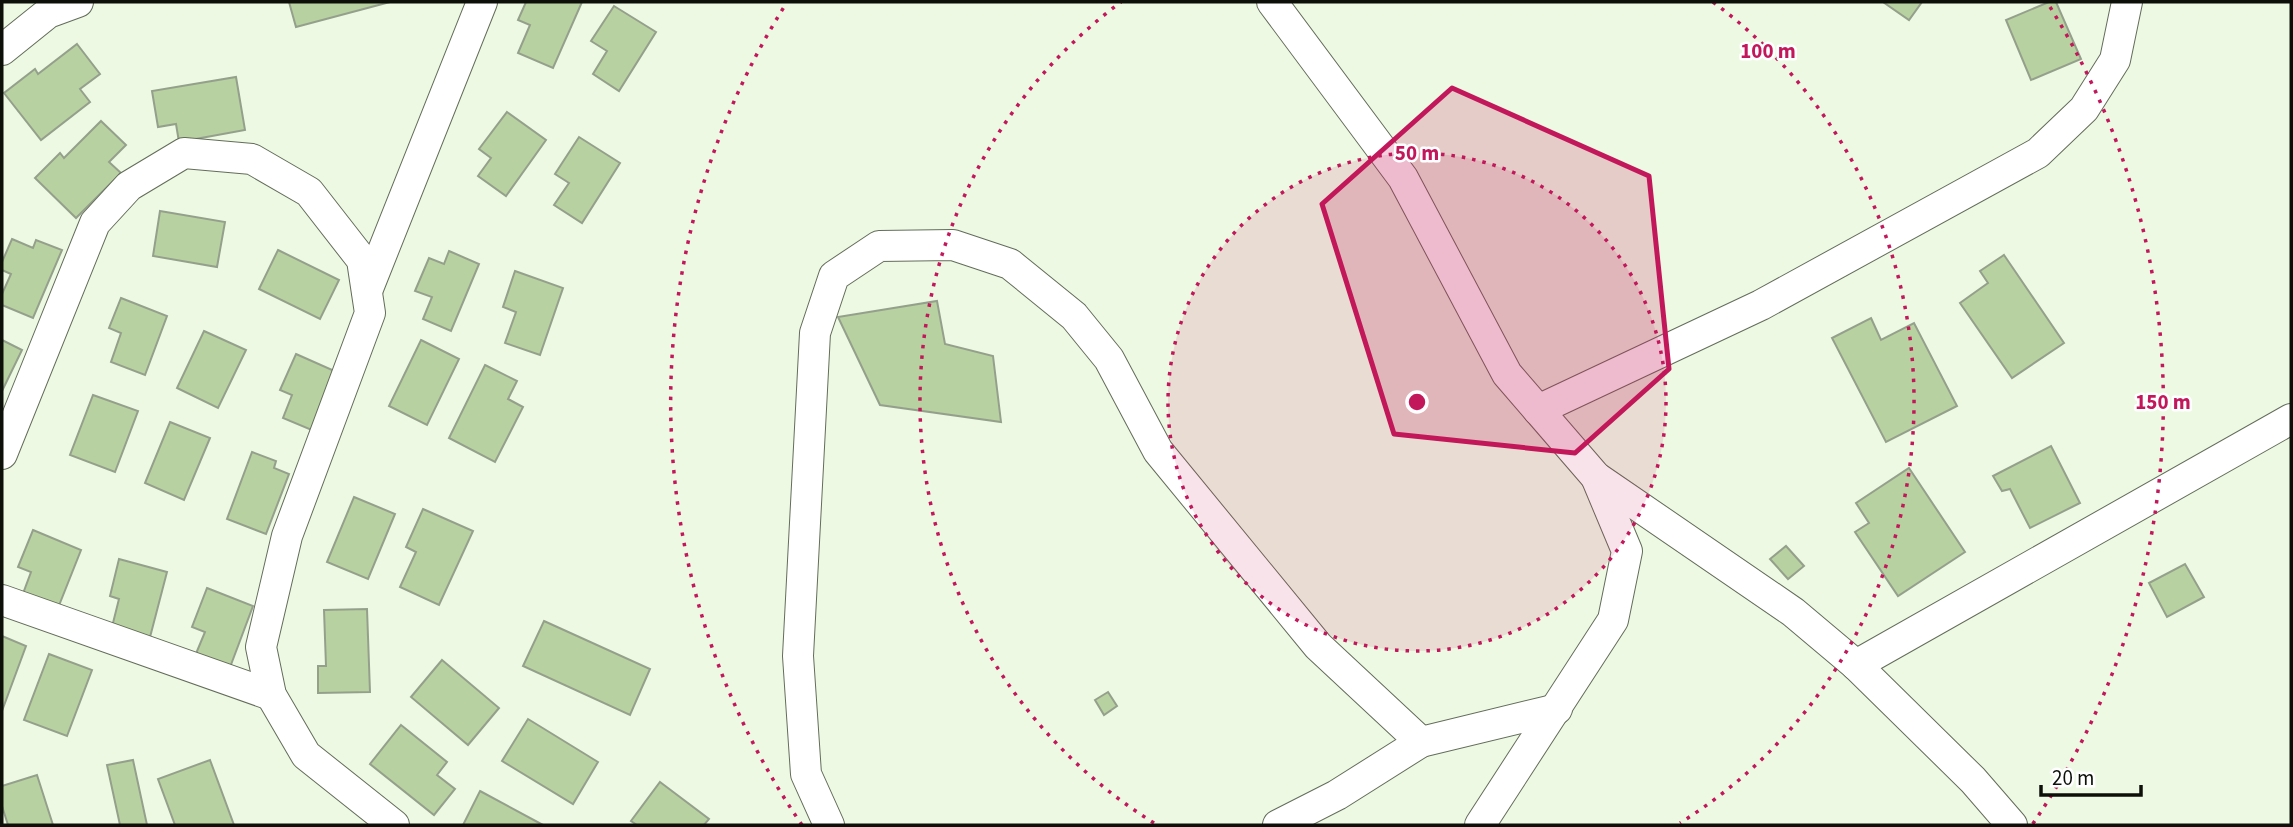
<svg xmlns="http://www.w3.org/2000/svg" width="2293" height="827" font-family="'Source Sans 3',sans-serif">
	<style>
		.building { fill: #b8d1a0; stroke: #95a08c; stroke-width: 2 }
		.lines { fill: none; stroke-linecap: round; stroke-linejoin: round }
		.minor-casing { stroke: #636d5a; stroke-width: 32 }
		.minor { stroke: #fff; stroke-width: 30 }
		.marked { fill: #c2185b; fill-opacity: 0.2; stroke: #c2185b; stroke-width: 5; stroke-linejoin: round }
		.ring { fill: none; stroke: #c2185b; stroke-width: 3.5; stroke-dasharray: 3.5 7 }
		.centre { fill: #c2185b; stroke: #fff; stroke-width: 3.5 }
		.ring-label { font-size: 21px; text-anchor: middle; font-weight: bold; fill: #c2185b; stroke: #fff; stroke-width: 5; stroke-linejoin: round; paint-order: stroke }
	</style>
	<rect width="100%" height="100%" fill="#eef9e4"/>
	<g class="building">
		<polygon points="289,2 390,2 296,27"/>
		<polygon points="526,2 582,2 553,68 518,53 530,25 518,20"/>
		<polygon points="1883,2 1922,2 1909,20"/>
		<polygon points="2049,2 2056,2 2081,59 2031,80 2006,20"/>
		<polygon points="614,6 656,32 619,91 593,74 607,51 591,41"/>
		<polygon points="77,44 100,74 80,89 90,102 41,140 4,93 35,69 38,74"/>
		<polygon points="236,77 245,130 179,142 176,124 158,127 152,91"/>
		<polygon points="507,112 546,140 506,196 478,176 491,158 479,149"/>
		<polygon points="101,121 126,145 109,162 121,173 76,218 35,178 60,153 64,158"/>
		<polygon points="579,137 620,163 582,223 554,205 569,183 555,174"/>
		<polygon points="160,211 225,222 217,267 153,256"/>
		<polygon points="12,239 33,248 36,240 62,250 33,318 2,305 2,294 11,274 2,270 2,262"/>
		<polygon points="278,250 339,280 320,319 259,289"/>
		<polygon points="449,251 479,264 451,331 423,319 432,297 415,291 429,258 444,264"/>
		<polygon points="2004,255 2064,343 2012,378 1960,303 1988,283 1980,271"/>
		<polygon points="515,271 563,288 540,355 505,343 516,312 503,307"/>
		<polygon points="121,298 167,316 145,375 111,362 121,333 109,328"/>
		<polygon points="937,301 945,344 993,356 1001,422 880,405 838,317"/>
		<polygon points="1871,318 1881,340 1914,323 1957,406 1886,442 1832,338"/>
		<polygon points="204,331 246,350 218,408 177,388"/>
		<polygon points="2,340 22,350 2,391"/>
		<polygon points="421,340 459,359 427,425 389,406"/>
		<polygon points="296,354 339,373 314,431 283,418 292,395 280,390"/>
		<polygon points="485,365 517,381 508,399 523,407 495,462 449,438"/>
		<polygon points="93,395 138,411 115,472 70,455"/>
		<polygon points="170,422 210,438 184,500 145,483"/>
		<polygon points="2051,446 2080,503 2030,528 2010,489 2002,491 1993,476"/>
		<polygon points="252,452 276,461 274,468 289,474 266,534 227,519"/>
		<polygon points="1909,468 1965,552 1898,596 1855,532 1869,523 1856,503"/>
		<polygon points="354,497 395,514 368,579 327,562"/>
		<polygon points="423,509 473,531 439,605 400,587 416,552 406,547"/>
		<polygon points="33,530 81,550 56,613 21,599 31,572 18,567"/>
		<polygon points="1786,546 1804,566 1788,579 1770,559"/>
		<polygon points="119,559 167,572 149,641 111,631 119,599 110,596"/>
		<polygon points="2185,564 2204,597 2167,617 2149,583"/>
		<polygon points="207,588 253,606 229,670 195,656 205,632 192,627"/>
		<polygon points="367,609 370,692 318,693 318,666 326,666 324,610"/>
		<polygon points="544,621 650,669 630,715 523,666"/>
		<polygon points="2,636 26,646 2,711"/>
		<polygon points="49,654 92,670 67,736 24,720"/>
		<polygon points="442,660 499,708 468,745 411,697"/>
		<polygon points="1108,692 1117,706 1104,715 1095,700"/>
		<polygon points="528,719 598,762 573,804 502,761"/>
		<polygon points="401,725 447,762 437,775 455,789 434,815 370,764"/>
		<polygon points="133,760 147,825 120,825 107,765"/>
		<polygon points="210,760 234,825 175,825 158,779"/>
		<polygon points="37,775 53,825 8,825 2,806 2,786"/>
		<polygon points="660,782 709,819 704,825 637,825 631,821"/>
		<polygon points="480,791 543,825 463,825"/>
	</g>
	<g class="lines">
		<g class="minor-casing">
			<g id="minor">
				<polyline points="1272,2 1403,178 1507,374 1596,477 1793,612 1856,665 1973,780 2012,825"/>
				<polyline points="2,50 48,13 78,2"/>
				<polyline points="367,291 482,2"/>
				<polyline points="1538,410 1761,305 2038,153 2084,109 2115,60 2127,2"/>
				<polyline points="2,454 95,223 129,186 184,153 252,159 309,192 362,260 370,313 287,536 261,647 271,695 306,755 394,825"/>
				<polyline points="2,600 271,695"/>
				<polyline points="1856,665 2291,419"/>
				<polyline points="829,825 806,774 798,656 815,333 834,276 879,246 953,245 1010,264 1074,316 1109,359 1158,451 1318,646 1421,742"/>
				<polyline points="1278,825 1337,795 1421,742 1557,709"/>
				<polyline points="1480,825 1613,620 1627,551 1596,477"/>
			</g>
		</g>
		<use href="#minor" class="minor"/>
	</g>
	<path class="marked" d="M1452,88l197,88 20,193 -94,84 -181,-19 -72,-230z"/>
	<circle cx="1417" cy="402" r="249" fill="#c2185b" fill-opacity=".12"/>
	<g class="ring">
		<circle cx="1417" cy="402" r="249"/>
		<path d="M1154 823A497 497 0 0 1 1121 2M1713 2A497 497 0 0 1 1680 823"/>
		<path d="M802 825A746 746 0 0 1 784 7M2050 7A746 746 0 0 1 2032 825"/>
	</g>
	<circle cx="1417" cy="402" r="10" class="centre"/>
	<g class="ring-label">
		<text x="1768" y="58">100 m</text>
		<text x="1417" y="160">50 m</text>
		<text x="2163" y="409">150 m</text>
	</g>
	<rect width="2293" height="827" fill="none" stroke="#0c1009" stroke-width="7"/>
	<path d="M2041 785v10h100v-10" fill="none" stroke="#0c1009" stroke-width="3.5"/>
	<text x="2052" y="785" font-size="21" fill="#0c1009" stroke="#ffffff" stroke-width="5" paint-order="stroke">20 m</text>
</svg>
